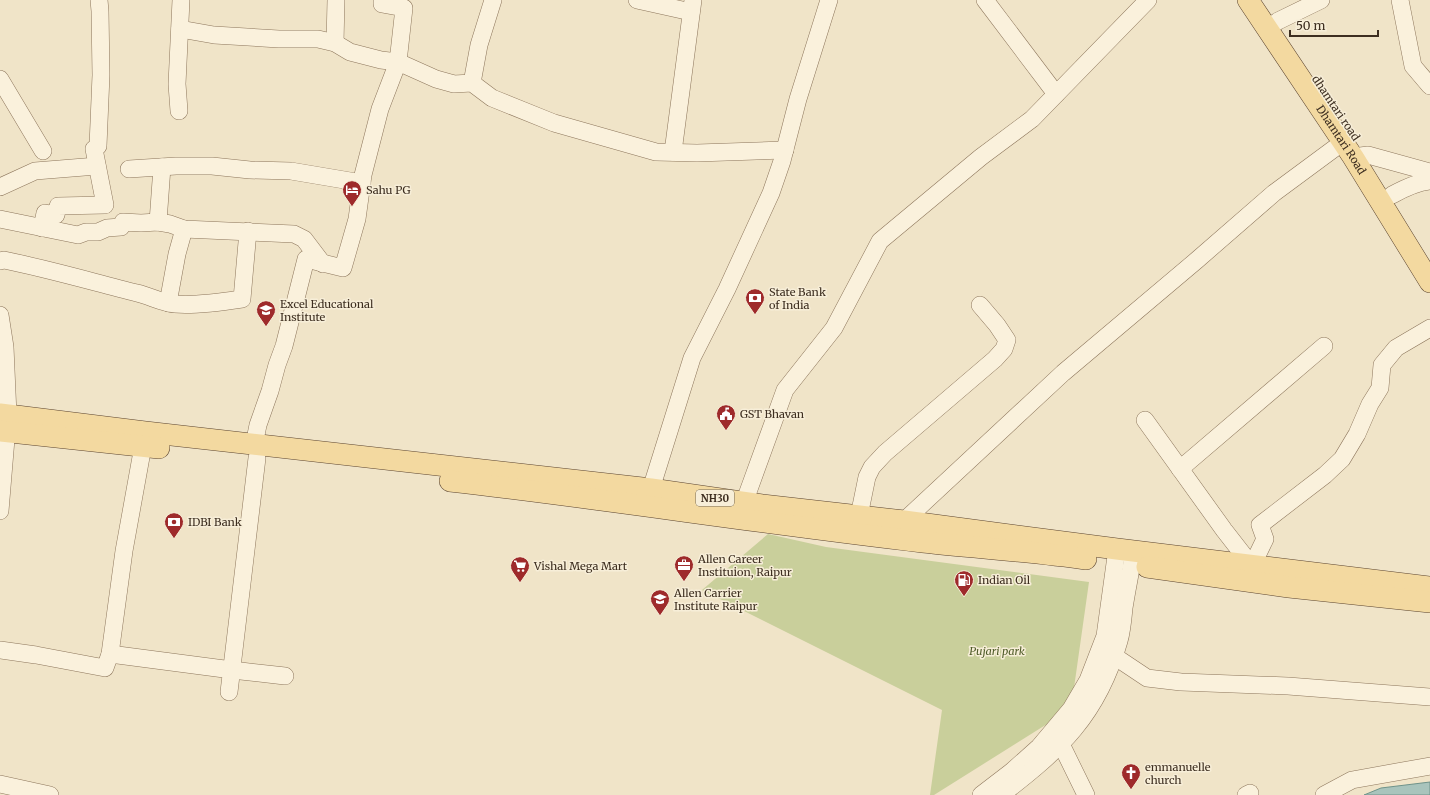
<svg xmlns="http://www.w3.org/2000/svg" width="1430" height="795" font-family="Merriweather,serif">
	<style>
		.green { fill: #c9cf9b }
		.water { fill: #a9c4bc; stroke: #6f938a }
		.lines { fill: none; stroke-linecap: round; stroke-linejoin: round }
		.minor-casing { stroke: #8d765c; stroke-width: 18 }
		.major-casing { stroke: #5b4430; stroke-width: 22 }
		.minor { stroke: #faf1dc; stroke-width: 17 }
		.major { stroke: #f3d9a0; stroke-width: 21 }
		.labels { text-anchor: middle; stroke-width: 3; stroke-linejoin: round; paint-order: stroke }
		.shield { fill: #f7eed8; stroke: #756857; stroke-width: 1 }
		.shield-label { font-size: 10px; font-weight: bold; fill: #3d2e20 }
		.street-label { font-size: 11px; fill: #3d2e20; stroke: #f7eed8 }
		.poi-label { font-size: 11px; fill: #3d2e20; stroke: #f7eed8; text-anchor: start }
		.park-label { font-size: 11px; font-style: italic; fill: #4d5a26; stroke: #f7eed8 }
	</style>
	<rect width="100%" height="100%" fill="#f0e4c8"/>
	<polygon class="green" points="768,534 826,547 1089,582 1071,709 934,795 930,795 942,710 702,590"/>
	<polygon class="water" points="1430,782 1430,795 1364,795 1381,788"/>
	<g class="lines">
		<g class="minor-casing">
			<g id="minor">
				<polyline points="637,0 691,12"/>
				<polyline points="985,0 1056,94"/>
				<polyline points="1400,0 1413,66 1430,86"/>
				<polyline points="180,29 214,35 279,39 318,39 335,43 350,52 381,60 398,62 436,79 454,84 472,83 492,98 554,123 656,152 697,153 785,150"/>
				<polyline points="1267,29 1278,21 1321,0"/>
				<polyline points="335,43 336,0"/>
				<polyline points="0,79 43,151"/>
				<polyline points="472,83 479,45 493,0"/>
				<polyline points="179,111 177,84 181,0"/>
				<polyline points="673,152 693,0"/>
				<polyline points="1353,157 1368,155 1430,172"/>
				<polyline points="129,169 176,166 212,166 250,170 291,171 362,183"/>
				<polyline points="0,187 35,171 97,166"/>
				<path d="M1392,195c11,-6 25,-13 38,-14"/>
				<polyline points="0,219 78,235 86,232 98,232 107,228 121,227 123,222 141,223 158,222 170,224 184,229 294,234 304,239 323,264"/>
				<polyline points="158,222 162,167"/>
				<polyline points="42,228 45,213 56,215 58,206 105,205 94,149 98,146 101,75 100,11 99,0"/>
				<path d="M0,261l4,-1c44,9 89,22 133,33 13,3 25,10 38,11 20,2 47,-2 67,-5l6,-68"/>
				<polyline points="168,303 177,254 184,229"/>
				<polyline points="0,315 5,347 8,415 0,511"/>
				<polyline points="1145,420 1224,530 1252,566 1265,539 1260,525 1325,475 1342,459 1357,434 1370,404 1380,388 1382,365 1396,348 1430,328"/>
				<polyline points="254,445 258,425 270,391 277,365 284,346 306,259 343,268 357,219 363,175 380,109 398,62 404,8 382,4 382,0"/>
				<polyline points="1180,469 1324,346"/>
				<polyline points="651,489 692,358 727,289 771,193 782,161 798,99 829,0"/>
				<polyline points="744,503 785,390 834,328 880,241 981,157 1032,119 1148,0"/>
				<polyline points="859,516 867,477 872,467 885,453 995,359 1004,349 1007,340 997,325 980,305"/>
				<polyline points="904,521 1063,373 1197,260 1274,193 1343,142"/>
				<polyline points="0,650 36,655 105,668 110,654 124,551 143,446"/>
				<polyline points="110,654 232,670 285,676"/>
				<polyline points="1114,656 1147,678 1181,682 1288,686 1430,697"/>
				<polyline points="229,692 257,458"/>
				<polyline points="1061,744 1086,795"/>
				<polyline points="0,784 50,795"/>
				<polyline points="981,795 1011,772 1039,747 1071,709 1088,680 1105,636 1117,549"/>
				<path d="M1001,795c59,-45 97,-80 118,-154 3,-10 4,-22 5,-33 3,-19 7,-38 10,-57"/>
				<polyline points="1246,795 1250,793"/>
				<polyline points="1324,795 1352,780 1430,766"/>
			</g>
		</g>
		<g class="major-casing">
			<g id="major">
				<path id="s1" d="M1248,0l105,157 77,125"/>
				<polyline points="0,414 145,432 651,489 762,505 904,521 1117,549 1430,587"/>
				<polyline points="0,431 159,448"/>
				<path d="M450,481c158,18 315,43 473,61 54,6 109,9 163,17"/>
				<polyline points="1147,567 1289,587 1430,602"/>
			</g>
		</g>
		<use href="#minor" class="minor"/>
		<use href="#major" class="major"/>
	</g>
	<defs>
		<g id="hotel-pin" transform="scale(1)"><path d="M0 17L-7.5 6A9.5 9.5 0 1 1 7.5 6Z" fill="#9e2a2b" stroke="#f7eed8"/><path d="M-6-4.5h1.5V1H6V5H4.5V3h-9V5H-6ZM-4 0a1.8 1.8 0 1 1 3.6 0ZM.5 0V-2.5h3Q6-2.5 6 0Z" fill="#fff"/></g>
		<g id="bank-pin" transform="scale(1)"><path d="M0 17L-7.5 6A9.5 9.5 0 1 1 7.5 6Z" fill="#9e2a2b" stroke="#f7eed8"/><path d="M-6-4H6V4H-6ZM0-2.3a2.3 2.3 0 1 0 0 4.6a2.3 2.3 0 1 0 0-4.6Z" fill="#fff"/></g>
		<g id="school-pin" transform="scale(1)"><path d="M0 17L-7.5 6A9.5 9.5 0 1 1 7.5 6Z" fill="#9e2a2b" stroke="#f7eed8"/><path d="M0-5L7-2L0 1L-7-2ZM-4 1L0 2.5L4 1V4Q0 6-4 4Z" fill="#fff"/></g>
		<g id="civic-pin" transform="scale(1)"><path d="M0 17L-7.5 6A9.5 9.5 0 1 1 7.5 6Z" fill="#9e2a2b" stroke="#f7eed8"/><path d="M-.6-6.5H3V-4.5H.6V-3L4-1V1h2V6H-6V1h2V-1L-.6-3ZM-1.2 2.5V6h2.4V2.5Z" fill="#fff"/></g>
		<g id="office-pin" transform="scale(1)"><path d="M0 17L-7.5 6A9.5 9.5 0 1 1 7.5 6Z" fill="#9e2a2b" stroke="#f7eed8"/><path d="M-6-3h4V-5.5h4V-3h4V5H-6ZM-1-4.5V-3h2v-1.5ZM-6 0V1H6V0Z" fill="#fff"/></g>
		<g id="supermarket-pin" transform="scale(1)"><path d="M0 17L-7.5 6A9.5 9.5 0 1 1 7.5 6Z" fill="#9e2a2b" stroke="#f7eed8"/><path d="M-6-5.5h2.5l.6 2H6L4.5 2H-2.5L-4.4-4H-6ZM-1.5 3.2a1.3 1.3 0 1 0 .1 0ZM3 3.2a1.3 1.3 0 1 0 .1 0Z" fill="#fff"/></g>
		<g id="fuel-pin" transform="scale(1)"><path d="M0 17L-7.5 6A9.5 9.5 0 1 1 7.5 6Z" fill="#9e2a2b" stroke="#f7eed8"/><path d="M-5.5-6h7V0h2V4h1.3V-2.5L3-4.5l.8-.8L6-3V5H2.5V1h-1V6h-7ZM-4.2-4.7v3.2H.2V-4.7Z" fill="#fff"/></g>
		<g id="church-pin" transform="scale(1)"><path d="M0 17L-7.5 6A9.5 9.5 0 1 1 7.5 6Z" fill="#9e2a2b" stroke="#f7eed8"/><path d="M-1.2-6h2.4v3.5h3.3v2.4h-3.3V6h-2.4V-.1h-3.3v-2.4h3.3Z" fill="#fff"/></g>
	</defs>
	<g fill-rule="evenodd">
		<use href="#hotel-pin" x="352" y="190"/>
		<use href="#bank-pin" x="755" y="298"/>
		<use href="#school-pin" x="266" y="310"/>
		<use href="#civic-pin" x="726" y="414"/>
		<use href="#bank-pin" x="174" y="522"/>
		<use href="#office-pin" x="684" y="565"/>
		<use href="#supermarket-pin" x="520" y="566"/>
		<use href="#fuel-pin" x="964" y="580"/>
		<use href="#school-pin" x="660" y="599"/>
		<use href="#church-pin" x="1131" y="773"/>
	</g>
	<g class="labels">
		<rect class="shield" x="696" y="490" width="38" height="16" rx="3"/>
		<g class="shield-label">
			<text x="715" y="502">NH30</text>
		</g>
		<g class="street-label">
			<text transform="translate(1336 108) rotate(56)" y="4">dhamtari road</text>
			<text dy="4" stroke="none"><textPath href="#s1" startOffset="168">Dhamtari Road</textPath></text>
		</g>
		<g class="poi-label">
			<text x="366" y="194">Sahu PG</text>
			<text x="769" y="296">State Bank<tspan x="769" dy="13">of India</tspan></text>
			<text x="280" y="308">Excel Educational<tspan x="280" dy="13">Institute</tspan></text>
			<text x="740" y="418">GST Bhavan</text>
			<text x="188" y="526">IDBI Bank</text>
			<text x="698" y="563">Allen Career<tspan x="698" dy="13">Instituion, Raipur</tspan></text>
			<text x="534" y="570">Vishal Mega Mart</text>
			<text x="978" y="584">Indian Oil</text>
			<text x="674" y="597">Allen Carrier<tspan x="674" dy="13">Institute Raipur</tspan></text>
			<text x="1145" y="771">emmanuelle<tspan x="1145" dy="13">church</tspan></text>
		</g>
		<g class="park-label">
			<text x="997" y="655">Pujari park</text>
		</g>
	</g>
	<path d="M1290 30v6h88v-6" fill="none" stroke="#3d2e20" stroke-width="2"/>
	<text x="1296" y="30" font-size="12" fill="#3d2e20" stroke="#f7eed8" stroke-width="3" paint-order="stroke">50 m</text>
</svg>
